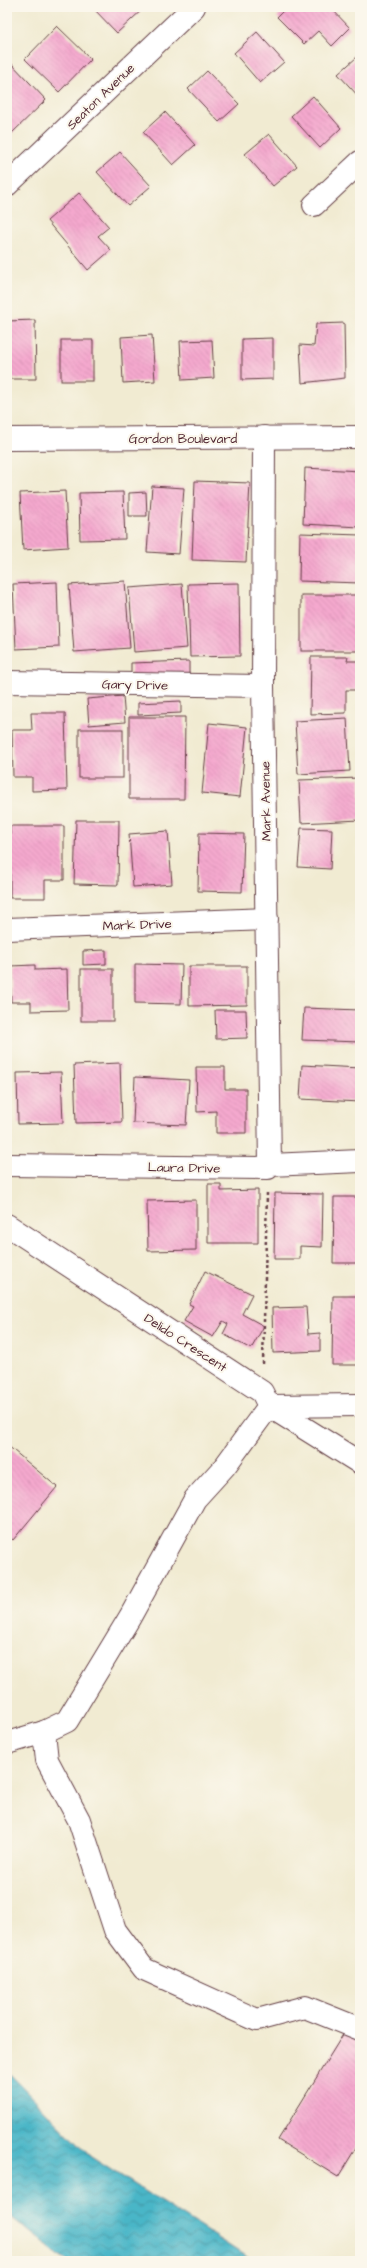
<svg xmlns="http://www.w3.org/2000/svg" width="367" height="2268" font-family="'Architects Daughter',sans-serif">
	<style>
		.water { fill: url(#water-waves); stroke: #4a6a79 }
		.building { fill: url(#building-back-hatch) }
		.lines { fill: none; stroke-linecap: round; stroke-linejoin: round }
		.minor-casing { stroke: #633e44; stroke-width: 24 }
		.path { stroke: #633e44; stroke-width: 2.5; stroke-dasharray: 3 3; stroke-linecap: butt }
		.minor { stroke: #fff; stroke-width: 22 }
		.labels { text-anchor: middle; stroke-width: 4; stroke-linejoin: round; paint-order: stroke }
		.street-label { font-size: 13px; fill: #4a1f2b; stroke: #fbf7ec }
	</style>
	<defs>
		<pattern id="water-waves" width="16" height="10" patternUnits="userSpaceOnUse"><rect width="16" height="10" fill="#4ab6c7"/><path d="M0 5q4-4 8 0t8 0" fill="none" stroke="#4093a2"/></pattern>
		<pattern id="building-back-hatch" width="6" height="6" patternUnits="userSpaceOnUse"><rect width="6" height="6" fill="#f4a8ce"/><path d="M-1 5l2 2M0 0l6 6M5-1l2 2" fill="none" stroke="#d390b1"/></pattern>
	</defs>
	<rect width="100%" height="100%" fill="#fbf7ec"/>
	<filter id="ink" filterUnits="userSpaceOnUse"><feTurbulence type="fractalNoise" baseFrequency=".025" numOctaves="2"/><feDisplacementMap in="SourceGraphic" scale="8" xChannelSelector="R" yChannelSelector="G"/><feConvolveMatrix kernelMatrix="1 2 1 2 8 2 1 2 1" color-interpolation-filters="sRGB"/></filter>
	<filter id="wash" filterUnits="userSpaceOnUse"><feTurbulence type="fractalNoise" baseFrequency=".012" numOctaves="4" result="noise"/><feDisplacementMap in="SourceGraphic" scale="16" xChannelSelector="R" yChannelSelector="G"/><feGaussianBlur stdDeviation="0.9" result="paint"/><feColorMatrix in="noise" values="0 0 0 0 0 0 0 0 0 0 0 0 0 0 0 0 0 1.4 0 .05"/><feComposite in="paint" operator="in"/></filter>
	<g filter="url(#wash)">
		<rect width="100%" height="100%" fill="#f1ebd2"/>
		<polygon class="water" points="7,2071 91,2157 253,2261 67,2261 7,2214"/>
		<g id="blocks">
			<g class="building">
				<polygon points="92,7 145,7 117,33"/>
				<polygon points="287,7 330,7 350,28 332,46 318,31 304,44 277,17"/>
				<polygon points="57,26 91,59 59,92 25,59"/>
				<polygon points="257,32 284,62 260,83 234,53"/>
				<polygon points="357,57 360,60 360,98 338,74"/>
				<polygon points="11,63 46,100 11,134 7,129 7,67"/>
				<polygon points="207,71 239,104 219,122 188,89"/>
				<polygon points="313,96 341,128 320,148 291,116"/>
				<polygon points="165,112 195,145 173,165 143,132"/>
				<polygon points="269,134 297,166 273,186 245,154"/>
				<polygon points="120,152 151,186 128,206 97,172"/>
				<polygon points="79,193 109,227 98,236 111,250 88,270 47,221"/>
				<polygon points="35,320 36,379 7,379 7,321"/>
				<polygon points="344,323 345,378 302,383 300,345 314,346 316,324"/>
				<polygon points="152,335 155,381 123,383 121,337"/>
				<polygon points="273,338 273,379 242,380 242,339"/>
				<rect x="61" y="340" width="32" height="41"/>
				<polygon points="212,340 214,378 182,380 180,341"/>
				<polygon points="305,468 360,471 360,527 303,524"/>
				<polygon points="195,481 250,483 246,562 192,560"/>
				<polygon points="152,486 184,488 179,554 147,552"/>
				<polygon points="65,491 68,547 23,550 20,493"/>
				<polygon points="123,492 125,539 80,540 79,493"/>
				<polygon points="146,492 147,516 129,516 129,493"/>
				<polygon points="300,533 360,535 360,583 299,581"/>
				<polygon points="125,581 130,648 74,652 69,585"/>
				<polygon points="57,582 59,647 16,649 13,584"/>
				<polygon points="239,583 240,656 190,657 188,584"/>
				<polygon points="182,584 187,648 134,652 129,588"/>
				<rect x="301" y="595" width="59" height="56"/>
				<polygon points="311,657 348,657 347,661 360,661 360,690 346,690 346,713 310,714"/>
				<polygon points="189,661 189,680 131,681 131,663"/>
				<polygon points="123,696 125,722 89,725 87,699"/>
				<polygon points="181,701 181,713 138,715 138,703"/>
				<polygon points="31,713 65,713 67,790 32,791 32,777 13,777 12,730 32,730"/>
				<polygon points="129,717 185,717 184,799 129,799"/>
				<polygon points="347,718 350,771 298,774 295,721"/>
				<polygon points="209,723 247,727 240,797 202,793"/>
				<rect x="79" y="729" width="44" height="49"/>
				<polygon points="360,778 360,820 301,823 299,780"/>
				<polygon points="76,820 119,820 118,885 74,884"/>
				<polygon points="10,826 64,826 64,880 45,880 45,898 10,898"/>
				<polygon points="301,828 332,829 330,869 298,867"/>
				<polygon points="168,831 172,884 133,887 129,834"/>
				<polygon points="199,833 244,834 242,892 198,891"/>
				<polygon points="106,950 106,964 83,965 83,951"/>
				<polygon points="135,964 182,965 181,1004 135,1003"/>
				<polygon points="35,965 35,970 67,969 68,1010 31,1011 31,1002 11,1002 10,966"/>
				<polygon points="189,966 247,966 247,1005 189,1006"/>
				<rect x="81" y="969" width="32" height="52"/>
				<polygon points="304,1008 360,1010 360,1042 302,1040"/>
				<polygon points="215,1010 246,1010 247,1038 216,1039"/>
				<polygon points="120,1063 122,1122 76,1123 74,1065"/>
				<polygon points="302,1065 360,1068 360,1102 300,1099"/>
				<polygon points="196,1067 225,1067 225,1089 246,1089 246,1133 216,1133 216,1111 197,1112"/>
				<polygon points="61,1072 63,1123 18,1124 17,1073"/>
				<polygon points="135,1077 189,1080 186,1125 133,1123"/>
				<rect x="7" y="1095" width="2" height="41"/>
				<polygon points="208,1184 221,1184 221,1191 258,1190 258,1243 208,1243"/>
				<polygon points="275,1193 323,1194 322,1247 300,1246 300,1259 274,1259"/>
				<polygon points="334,1197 360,1197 360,1263 333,1263"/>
				<polygon points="196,1200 196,1250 148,1251 147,1201"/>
				<polygon points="205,1271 252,1294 242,1314 264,1326 251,1349 223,1334 228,1324 223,1321 213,1337 184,1321 193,1306 189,1304"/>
				<polygon points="333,1296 360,1296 360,1365 332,1365"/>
				<polygon points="306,1307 308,1334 320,1333 320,1351 273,1353 272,1308"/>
				<polygon points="7,1445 57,1487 13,1540 7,1535"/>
				<polygon points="347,2028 360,2036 360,2141 338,2177 278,2140"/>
			</g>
		</g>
	</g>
	<g filter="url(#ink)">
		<use href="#blocks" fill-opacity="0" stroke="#633e44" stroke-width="1"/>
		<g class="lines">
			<g class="minor-casing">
				<g id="minor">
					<polyline points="7,185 194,7"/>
					<polyline points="314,205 360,162"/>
					<polyline points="264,437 263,686 270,1165"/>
					<polyline points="7,439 360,437"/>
					<polyline points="7,682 263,686"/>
					<polyline points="7,929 267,919"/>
					<polyline points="7,1165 268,1168 270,1165 360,1161"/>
					<polyline points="7,1225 262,1392 269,1406 360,1463"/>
					<polyline points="44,1732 47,1760 79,1820 115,1930 144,1969 257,2020 305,2007 360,2029"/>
					<polyline points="7,1743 44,1732 67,1721 130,1617 195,1499 225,1466 269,1406 360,1405"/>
				</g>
			</g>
			<polyline class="path" points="263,1364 267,1193"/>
			<use href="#minor" class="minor"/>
		</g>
	</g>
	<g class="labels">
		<g class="street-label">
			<text transform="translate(100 96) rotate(-44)" y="5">Seaton Avenue</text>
			<text x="183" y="443">Gordon Boulevard</text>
			<text transform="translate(135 684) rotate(1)" y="5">Gary Drive</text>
			<text transform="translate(265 801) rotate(-91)" y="5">Mark Avenue</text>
			<text transform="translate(137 924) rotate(-2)" y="5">Mark Drive</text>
			<text transform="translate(184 1167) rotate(1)" y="5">Laura Drive</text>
			<text transform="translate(186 1342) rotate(33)" y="5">Delido Crescent</text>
		</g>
	</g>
	<rect width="367" height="2268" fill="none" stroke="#fbf7ec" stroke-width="24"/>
</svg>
